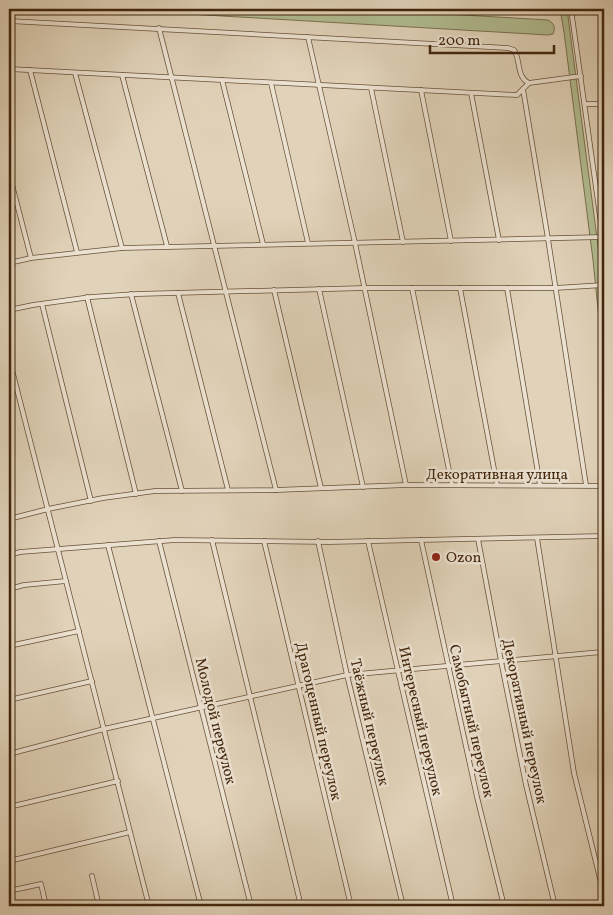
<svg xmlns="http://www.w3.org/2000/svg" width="613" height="915" font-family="Vollkorn,serif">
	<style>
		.green { fill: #b1bc91; stroke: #7a714e }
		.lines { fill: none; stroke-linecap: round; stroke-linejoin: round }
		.minor-casing { stroke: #6a5138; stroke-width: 5.5 }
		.minor { stroke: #ece2d2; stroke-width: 4 }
		.poi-dot { fill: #8f2418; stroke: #ece2d2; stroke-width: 2 }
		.labels { text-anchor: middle; stroke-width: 5; stroke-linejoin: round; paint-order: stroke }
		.street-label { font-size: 15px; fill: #42260c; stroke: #ece2d2 }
		.poi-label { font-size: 15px; fill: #42260c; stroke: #ece2d2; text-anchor: start }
	</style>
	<rect width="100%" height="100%" fill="#e1d3ba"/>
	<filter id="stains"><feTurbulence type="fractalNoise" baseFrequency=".004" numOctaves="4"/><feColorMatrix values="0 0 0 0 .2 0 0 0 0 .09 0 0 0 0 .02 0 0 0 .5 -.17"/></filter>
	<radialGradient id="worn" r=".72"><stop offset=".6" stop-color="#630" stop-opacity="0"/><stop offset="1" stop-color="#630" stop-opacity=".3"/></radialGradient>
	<g class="green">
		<path d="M102,9h260l186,11c6,3 8,8 5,14l-5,1z"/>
		<polygon points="560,9 567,9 600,261 604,301 604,368 593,260 564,32"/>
	</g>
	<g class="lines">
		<g class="minor-casing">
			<g id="minor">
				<polyline points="571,9 604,245"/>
				<path d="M9,21l499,27 6,2c7,10 2,27 15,33l52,-7"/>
				<polyline points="159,28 276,490"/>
				<polyline points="308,37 355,243 406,485"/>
				<polyline points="9,69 517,95 529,83"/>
				<polyline points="30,70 77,252"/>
				<polyline points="75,73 122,248"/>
				<polyline points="122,75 167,246"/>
				<polyline points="222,80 263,244"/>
				<polyline points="271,83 308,243"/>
				<polyline points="371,88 403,242"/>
				<polyline points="523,89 548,239 586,485"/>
				<polyline points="421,90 451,241"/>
				<polyline points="471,93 499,240"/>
				<polyline points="585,104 604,104"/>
				<polyline points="9,173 31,258"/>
				<polyline points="9,263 31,258 122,248 603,237"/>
				<polyline points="412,288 452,485"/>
				<polyline points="460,288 497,485"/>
				<polyline points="507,288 540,485"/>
				<polyline points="319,289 363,487"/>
				<polyline points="274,290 321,488"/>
				<polyline points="178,293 228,490"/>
				<polyline points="131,294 182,491"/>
				<polyline points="87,297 136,494"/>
				<polyline points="42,304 91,501"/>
				<polyline points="9,310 33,305 91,297 137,294 365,288 555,288 604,285"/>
				<polyline points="9,358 149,906"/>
				<polyline points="9,519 48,509 103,498 155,491 276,490 406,485 604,486"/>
				<polyline points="537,538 574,773 604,895"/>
				<polyline points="478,539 501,661 526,785 555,906"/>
				<polyline points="212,540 301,906"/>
				<polyline points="421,540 477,797 504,906"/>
				<polyline points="159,541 251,906"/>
				<polyline points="264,541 351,906"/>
				<polyline points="318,541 347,675 403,906"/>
				<polyline points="368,541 398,671 453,906"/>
				<polyline points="108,545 201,906"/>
				<polyline points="9,555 20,552 175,540 329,542 604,536"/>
				<polyline points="9,589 24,585 66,581"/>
				<polyline points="9,646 79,631"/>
				<polyline points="9,700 92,681"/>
				<polyline points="9,754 104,729 347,675 602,652"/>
				<polyline points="9,807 118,781"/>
				<polyline points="9,861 130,832"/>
				<polyline points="92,876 99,906"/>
				<polyline points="9,891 41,884 46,906"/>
			</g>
		</g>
		<use href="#minor" class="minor"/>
	</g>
	<circle class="poi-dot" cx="436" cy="557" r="5"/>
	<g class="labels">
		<g class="street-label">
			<text x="497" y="479">Декоративная улица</text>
			<text transform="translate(216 721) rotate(76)" y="5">Молодой переулок</text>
			<text transform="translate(319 721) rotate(77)" y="5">Драгоценный переулок</text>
			<text transform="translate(421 721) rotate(77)" y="5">Интересный переулок</text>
			<text transform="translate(472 721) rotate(77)" y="5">Самобытный переулок</text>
			<text transform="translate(525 721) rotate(78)" y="5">Декоративный переулок</text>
			<text transform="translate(370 722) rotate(77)" y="5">Таёжный переулок</text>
		</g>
		<g class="poi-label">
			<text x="446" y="562">Ozon</text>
		</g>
	</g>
	<rect width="613" height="915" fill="none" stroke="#e1d3ba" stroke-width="30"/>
	<rect x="10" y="10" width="593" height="895" fill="none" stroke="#42260c" stroke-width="2.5"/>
	<rect x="15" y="15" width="583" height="885" fill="none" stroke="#42260c"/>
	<path d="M430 45v8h124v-8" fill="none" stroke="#42260c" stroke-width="2.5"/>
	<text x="438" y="45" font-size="15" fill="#42260c" stroke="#ece2d2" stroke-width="4" paint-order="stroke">200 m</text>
	<rect width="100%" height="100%" filter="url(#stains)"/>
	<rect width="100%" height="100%" fill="url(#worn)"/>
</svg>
